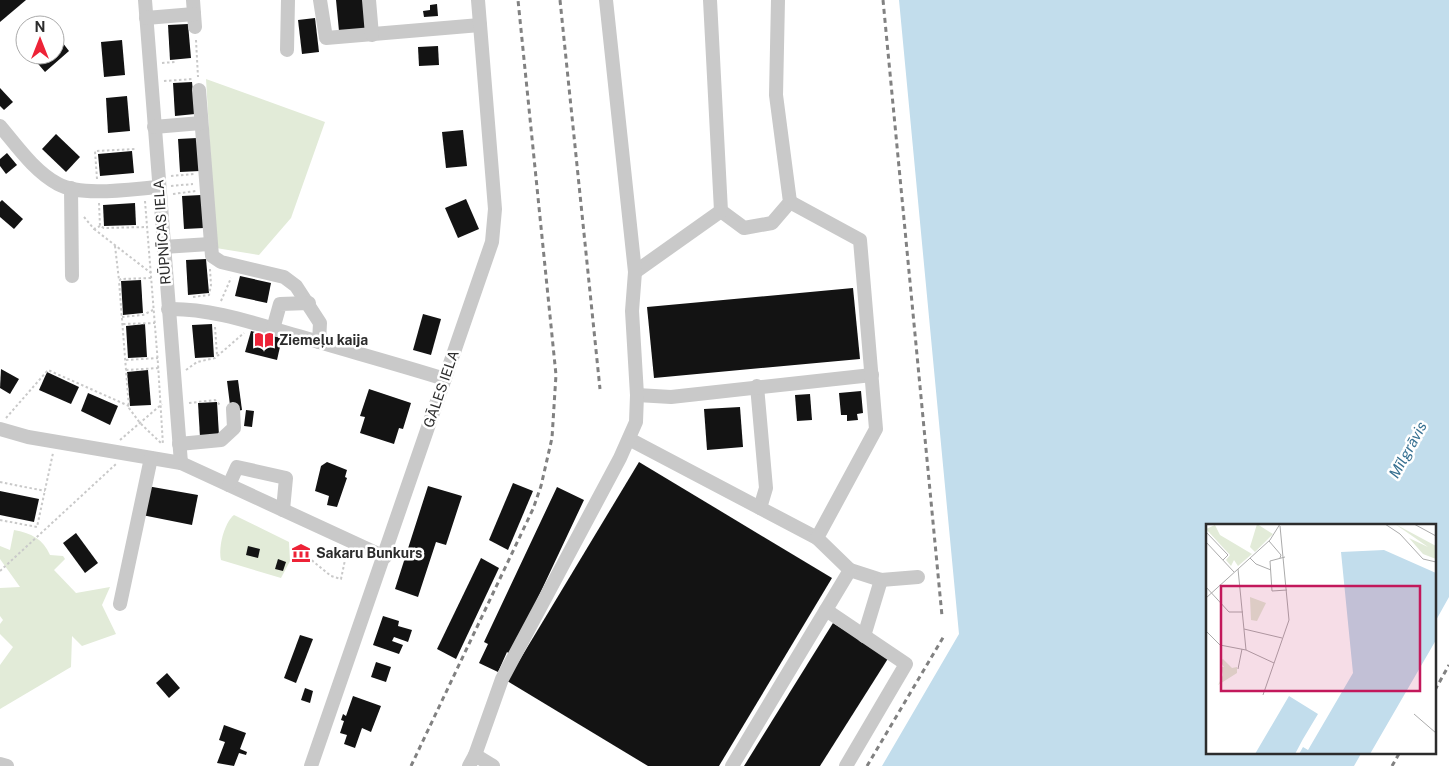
<svg xmlns="http://www.w3.org/2000/svg" width="1449" height="766" font-family="'Public Sans',sans-serif">
	<style>
		.green { fill: #e2ebd8 }
		.water { fill: #c2ddec }
		.building { fill: #131313 }
		.lines { fill: none; stroke-linecap: round; stroke-linejoin: round }
		.path { stroke: #c9c9c9; stroke-width: 2; stroke-dasharray: 2.5 2.5; stroke-linecap: butt }
		.minor { stroke: #c9c9c9; stroke-width: 14 }
		.rail { stroke: #818181; stroke-width: 3; stroke-dasharray: 5 4; stroke-linecap: butt }
		.labels { text-anchor: middle; stroke-width: 5; stroke-linejoin: round; paint-order: stroke }
		.street-label { font-size: 14px; fill: #2c2c2c; stroke: #fff }
		.poi-label { font-size: 14px; font-weight: bold; fill: #2c2c2c; stroke: #fff; text-anchor: start }
		.water-label { font-size: 15px; font-style: italic; fill: #377091; stroke: #fff }
		.inset-road { fill: none; stroke: #ababab; stroke-width: 1 }
		.view { fill: #c2185b; fill-opacity: 0.15; stroke: #c2185b; stroke-width: 2.5 }
		.inset-edge { fill: none; stroke: #2c2c2c; stroke-width: 2.5 }
	</style>
	<rect width="100%" height="100%" fill="#fff"/>
	<g class="green">
		<polygon points="206,79 325,122 291,218 259,255 216,248"/>
		<path d="M234,515l55,27 1,19 -9,17 -60,-18c-3,-12 3,-37 13,-45z"/>
		<path d="M14,530c17,3 29,9 36,25l13,1 2,3 -11,11 22,23 34,-6 -8,18 14,29 -34,12 -10,-10 -1,31 -71,42v-44l13,-18 -13,-13v-10l3,-4 -3,-4v-28l20,-1 -20,-28v-13l10,4z"/>
	</g>
	<polygon class="water" points="899,0 1449,0 1449,597 1435,622 1435,525 1208,525 1208,752 1362,752 1354,766 882,766 959,634"/>
	<g class="building">
		<polygon points="0,0 26,0 0,22"/>
		<polygon points="336,0 363,0 366,29 339,31"/>
		<polygon points="437,4 438,16 424,17 423,11 430,10 430,5"/>
		<polygon points="315,18 319,52 302,54 298,20"/>
		<polygon points="188,24 191,58 170,60 168,25"/>
		<polygon points="59,38 69,51 45,72 34,59 39,55 55,55 55,41"/>
		<polygon points="122,40 125,75 104,77 101,42"/>
		<polygon points="438,46 439,65 419,66 418,47"/>
		<polygon points="192,82 195,114 175,116 173,83"/>
		<polygon points="0,88 13,102 4,110 0,106"/>
		<polygon points="127,96 130,131 108,133 106,98"/>
		<polygon points="463,130 467,166 446,168 442,132"/>
		<polygon points="56,134 80,157 66,172 42,149"/>
		<polygon points="197,138 200,171 180,172 178,139"/>
		<polygon points="132,151 134,173 100,176 98,154"/>
		<polygon points="7,153 17,165 6,174 0,166 0,159"/>
		<polygon points="201,195 204,228 184,229 182,196"/>
		<polygon points="466,199 479,229 458,238 445,208"/>
		<polygon points="2,200 23,219 14,229 0,217 0,202"/>
		<polygon points="135,203 136,225 104,226 103,205"/>
		<polygon points="206,259 209,293 188,295 186,260"/>
		<polygon points="240,276 271,283 267,303 235,296"/>
		<polygon points="141,280 143,313 123,315 121,281"/>
		<polygon points="853,288 860,359 654,378 647,307"/>
		<polygon points="423,314 441,319 431,355 413,350"/>
		<polygon points="145,324 147,357 128,358 126,326"/>
		<polygon points="212,324 214,357 195,358 192,325"/>
		<polygon points="251,331 282,338 277,360 245,352"/>
		<polygon points="1,369 19,379 10,394 0,388"/>
		<polygon points="148,370 151,405 130,406 127,372"/>
		<polygon points="47,372 79,387 71,404 39,390"/>
		<polygon points="238,380 242,410 237,411 230,405 227,381"/>
		<polygon points="369,389 411,403 403,429 399,428 394,444 360,433 365,417 360,416"/>
		<polygon points="861,391 863,413 857,414 858,420 847,421 847,415 841,415 839,393"/>
		<polygon points="88,393 118,406 110,425 81,411"/>
		<polygon points="810,394 812,420 797,421 795,395"/>
		<polygon points="217,402 219,435 200,437 198,403"/>
		<polygon points="740,407 743,447 707,450 704,409"/>
		<polygon points="246,410 254,411 252,427 244,426"/>
		<polygon points="327,462 347,470 345,477 347,478 337,507 327,505 329,496 315,491 321,466"/>
		<polygon points="639,462 832,578 719,766 648,766 507,681"/>
		<polygon points="513,483 533,491 508,550 489,540"/>
		<polygon points="147,486 198,495 192,525 142,515"/>
		<polygon points="428,486 462,496 446,545 436,542 418,597 395,589"/>
		<polygon points="557,487 584,500 511,655 507,652 498,672 479,663 488,644 484,642"/>
		<polygon points="0,491 39,499 34,522 0,515"/>
		<polygon points="76,533 98,563 85,573 63,543"/>
		<polygon points="248,546 260,549 258,558 246,555"/>
		<polygon points="481,558 499,568 456,659 437,649"/>
		<polygon points="278,559 286,562 283,571 275,569"/>
		<polygon points="383,616 399,621 398,626 412,630 408,642 394,637 392,641 403,645 399,654 373,645"/>
		<polygon points="833,623 889,657 820,766 744,766"/>
		<polygon points="300,635 313,639 296,683 284,678"/>
		<polygon points="376,662 391,667 386,682 371,677"/>
		<polygon points="167,673 180,688 169,698 156,683"/>
		<polygon points="305,688 313,691 310,703 301,700"/>
		<polygon points="353,696 381,706 371,732 362,728 355,748 344,744 347,735 340,733 344,721 341,720 343,714 346,716"/>
		<polygon points="224,725 246,733 240,749 247,752 246,755 239,753 234,766 217,763 225,742 219,740"/>
	</g>
	<g class="lines">
		<g class="path">
			<polyline points="196,40 198,77"/>
			<polyline points="162,63 175,62"/>
			<polyline points="164,81 193,79"/>
			<polyline points="171,176 194,174"/>
			<polyline points="97,179 95,151 136,149"/>
			<polyline points="171,186 193,184"/>
			<polyline points="173,194 196,191"/>
			<polyline points="145,201 158,364 163,445"/>
			<polyline points="99,203 100,226 104,228 147,227"/>
			<polyline points="84,217 94,229 100,226"/>
			<polyline points="94,229 151,273"/>
			<polyline points="115,246 119,280"/>
			<polyline points="151,278 121,279 119,281 129,408 140,423 162,444"/>
			<polyline points="193,297 209,295 211,285 210,269"/>
			<polyline points="221,301 231,278"/>
			<polyline points="122,317 143,315 153,310"/>
			<polyline points="123,324 155,323"/>
			<polyline points="215,327 217,355"/>
			<polyline points="126,360 158,358"/>
			<polyline points="126,370 159,368"/>
			<polyline points="186,370 197,362 215,358 244,333"/>
			<polyline points="189,403 215,400 221,406"/>
			<polyline points="6,418 48,370 129,406"/>
			<polyline points="120,440 162,404"/>
			<polyline points="0,482 45,491"/>
			<polyline points="0,520 37,527 53,453"/>
			<polyline points="304,554 331,576 341,579 345,560 345,552"/>
			<polyline points="0,571 116,464"/>
		</g>
		<g class="minor">
			<polyline points="145,0 181,463"/>
			<polyline points="193,0 195,27"/>
			<polyline points="320,0 326,38 480,25"/>
			<polyline points="369,0 372,35"/>
			<polyline points="710,0 721,211 744,228 772,223 790,202 776,95 778,0"/>
			<polyline points="146,18 194,14"/>
			<polyline points="287,50 288,0"/>
			<polyline points="199,90 212,256 221,262 284,277 296,286 320,323 319,342"/>
			<path d="M0,126c17,20 34,45 58,58 24,13 73,5 100,3"/>
			<polyline points="154,127 201,123"/>
			<polyline points="71,188 72,276"/>
			<polyline points="163,247 210,244"/>
			<polyline points="635,272 721,211"/>
			<path d="M168,309c45,-1 91,16 134,28 47,14 95,27 143,42"/>
			<polyline points="273,329 280,304 309,303"/>
			<polyline points="757,386 766,488 760,508"/>
			<polyline points="637,395 671,397 872,375"/>
			<polyline points="0,429 28,437 181,463 385,557"/>
			<polyline points="629,439 817,538"/>
			<polyline points="179,444 221,440 234,428 233,409"/>
			<polyline points="229,485 237,467 286,478 283,510"/>
			<polyline points="850,570 881,580 918,577"/>
			<polyline points="120,604 151,458"/>
			<polyline points="826,610 906,664 846,766"/>
			<polyline points="864,636 881,580"/>
			<polyline points="475,755 502,679 620,458 636,422 637,395 632,311 635,272 606,0"/>
			<polyline points="0,764 7,766"/>
			<polyline points="311,766 492,242 495,209 478,0"/>
			<polyline points="469,766 475,755 493,766"/>
			<polyline points="732,766 850,570 817,538 876,429 860,240 790,202"/>
		</g>
		<g class="rail">
			<polyline points="560,0 600,389"/>
			<polyline points="883,0 942,616"/>
			<polyline points="1435,690 1449,665"/>
			<polyline points="411,766 533,509 541,486 552,438 556,375 518,0"/>
			<polyline points="867,766 944,636"/>
			<polyline points="1392,766 1400,752"/>
		</g>
	</g>
	<defs>
		<g id="library-bare" transform="scale(1.5)"><path d="M-6-4Q-3-5.5-.7-3.5V5Q-3 3-6 4ZM6-4Q3-5.5 .7-3.5V5Q3 3 6 4Z" fill="#ed2337" stroke="#fff" stroke-width="2.5" paint-order="stroke"/></g>
		<g id="museum-bare" transform="scale(1.5)"><path d="M0-6L6-3V-2H-6V-3ZM-5-1h2V3h-2ZM-1-1h2V3h-2ZM3-1h2V3H3ZM-6 4H6V6H-6Z" fill="#ed2337" stroke="#fff" stroke-width="2.5" paint-order="stroke"/></g>
	</defs>
	<g fill-rule="evenodd">
		<use href="#library-bare" x="264" y="340"/>
		<use href="#museum-bare" x="301" y="553"/>
	</g>
	<g class="labels">
		<g class="street-label">
			<text transform="translate(162 232) rotate(-94)" y="5">RŪPNĪCAS IELA</text>
			<text transform="translate(441 389) rotate(-71)" y="5">GĀLES IELA</text>
		</g>
		<g class="poi-label">
			<text x="279" y="345">Ziemeļu kaija</text>
			<text x="316" y="558">Sakaru Bunkurs</text>
		</g>
		<g class="water-label">
			<text transform="translate(1408 450) rotate(-61)" y="5">Mīlgrāvis</text>
		</g>
	</g>
	<g transform="translate(1206 524)">
		<rect width="230" height="230" fill="#fff"/>
		<path d="M51,0l16,10 -18,18 -5,-5zM189,0l41,22v13l-13,-5 -14,-16 19,9zM9,1l5,10 32,19 -14,12 -4,-6 -3,6 -5,-6 4,-5 -24,-26zM44,73l16,6 -9,18 -6,-1zM17,135l9,9 5,-1v6l-19,12 5,-10 -2,-8h3l-4,-6z" fill="#e2ebd8"/>
		<path d="M178,26l52,23v67l-66,114h-71l4,-7 5,3 45,-77 -12,-121zM83,172l29,18 -15,25 -8,15h-40z" fill="#c2ddec"/>
		<path class="inset-road" d="M179,0l15,10 23,25 13,3M208,0l22,12M0,8l22,23 -5,5M63,17l12,14 -1,3M0,18l28,30M79,33l-15,4 2,30 15,-1M44,34l6,6 15,6M32,45l8,81M0,63l23,25h14M0,74l64,-58 10,-16M38,105l38,9M0,107l14,14 26,5 28,13M32,145l4,-20M57,171l26,-75 -9,-94M208,190l22,19"/>
		<path class="view" d="M15,62h199v105h-199z"/>
		<rect width="230" height="230" class="inset-edge"/>
	</g>
	<g transform="translate(40 40)"><circle r="24" fill="#ffffff" stroke="#ababab"/>
	<path d="M0-4L9 19L0 12L-9 19Z" fill="#ed2337"/>
	<text y="-8" font-size="14" font-weight="bold" text-anchor="middle" fill="#2c2c2c">N</text>
	</g>
</svg>
